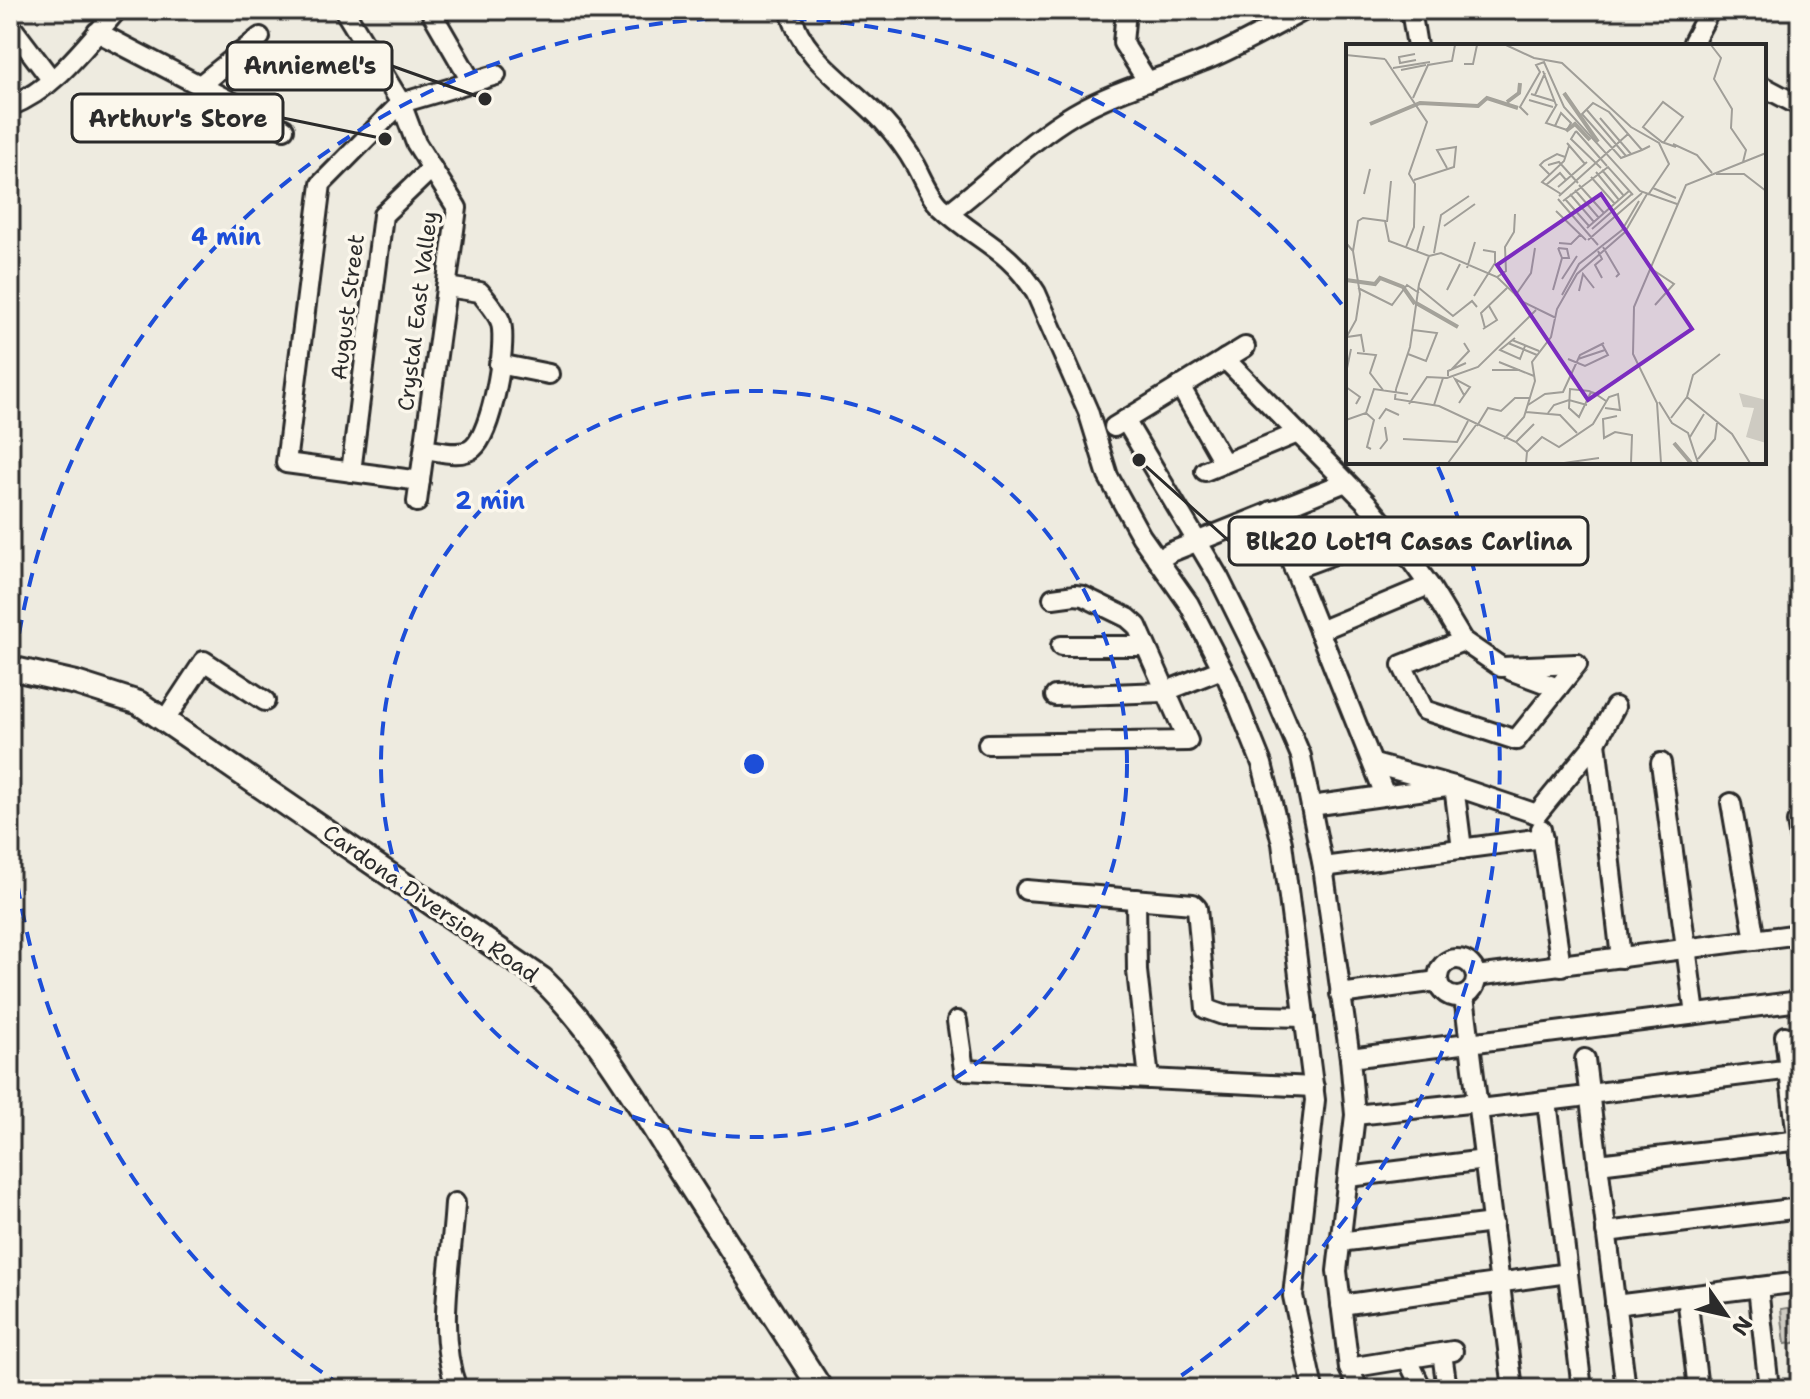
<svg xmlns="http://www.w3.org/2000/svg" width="1810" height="1399" font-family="'Shantell Sans',sans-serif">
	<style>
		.green { fill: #cecbc2; stroke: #7c7b76; stroke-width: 2 }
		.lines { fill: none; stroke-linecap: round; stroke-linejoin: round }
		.minor-casing { stroke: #2b2b2b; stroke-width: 24 }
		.major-casing { stroke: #2b2b2b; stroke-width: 28 }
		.minor { stroke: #fbf7ec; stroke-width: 18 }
		.major { stroke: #fbf7ec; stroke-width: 22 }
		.ring { fill: none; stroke: #1d4ed8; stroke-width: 4; stroke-dasharray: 14 10 }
		.labels { text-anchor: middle; stroke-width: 7; stroke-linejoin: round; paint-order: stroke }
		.street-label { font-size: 22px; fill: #2b2b2b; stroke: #fbf7ec }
		.inset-river { fill: none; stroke: #a4a29a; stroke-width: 4 }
		.inset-road { fill: none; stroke: #a09e98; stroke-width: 2 }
		.view { fill: #7b2cbf; fill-opacity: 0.15; stroke: #7b2cbf; stroke-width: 4 }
		.inset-edge { fill: none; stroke: #2b2b2b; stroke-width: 4 }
		.centre { fill: #1d4ed8; stroke: #fbf7ec; stroke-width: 4 }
		.ring-label { font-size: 24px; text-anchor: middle; font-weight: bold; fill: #1d4ed8; stroke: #fbf7ec; stroke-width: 7; stroke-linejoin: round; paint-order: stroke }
		.leader { fill: none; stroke: #2b2b2b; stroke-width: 3 }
		.callout-dot { fill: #2b2b2b; stroke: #fbf7ec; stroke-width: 3 }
		.callout { fill: #fbf7ec; stroke: #2b2b2b; stroke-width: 3 }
		.callout-label { font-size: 24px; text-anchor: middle; font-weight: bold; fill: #2b2b2b }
	</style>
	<rect width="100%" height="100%" fill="#eeebe0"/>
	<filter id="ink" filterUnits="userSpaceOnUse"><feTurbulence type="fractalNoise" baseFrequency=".0125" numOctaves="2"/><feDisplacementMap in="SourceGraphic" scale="16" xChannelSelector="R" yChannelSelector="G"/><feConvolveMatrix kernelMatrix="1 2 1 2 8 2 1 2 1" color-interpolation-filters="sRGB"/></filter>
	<g filter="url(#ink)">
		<polygon class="green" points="1800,1306 1800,1342 1785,1344 1781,1309"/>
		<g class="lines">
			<g class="minor-casing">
				<g id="minor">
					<polyline points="344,10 401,103 416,143 457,208 417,502"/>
					<polyline points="430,10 471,81"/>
					<path d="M790,10c12,50 60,75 93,111 12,13 24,29 33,45 7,13 14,31 25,41 35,33 68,41 95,86l52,118 20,65 33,60 48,68 39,76 34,84 20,79 33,257 -22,196 20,93"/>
					<polyline points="1126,10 1123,43 1148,82"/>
					<polyline points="1411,10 1417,46"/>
					<polyline points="10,25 51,79"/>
					<polyline points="97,32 284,129"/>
					<polyline points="1698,46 1693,42 1710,10"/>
					<polyline points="200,85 260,37"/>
					<polyline points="1764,87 1800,106"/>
					<path d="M10,106c45,-17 76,-61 107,-96"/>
					<path d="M948,213c43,-32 80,-72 126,-99 41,-24 88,-36 132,-54 34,-14 66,-33 99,-50"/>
					<polyline points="1225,359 1366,502 1389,530 1429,585 1463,641 1501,667 1577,664"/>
					<polyline points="499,364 549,374"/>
					<polyline points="1180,386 1224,463"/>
					<polyline points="1125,420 1219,578 1263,667 1301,756 1323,867 1350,1058 1355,1115 1337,1271 1349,1368 1358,1389"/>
					<polyline points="1114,427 1245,347"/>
					<path d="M425,449c14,2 36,9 48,-1 19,-16 34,-101 28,-125 -3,-10 -14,-22 -21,-31l-34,-5"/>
					<polyline points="1205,471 1298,433"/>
					<polyline points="351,472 383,215 432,168"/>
					<polyline points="420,481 286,463 321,184 401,103 496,75"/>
					<polyline points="1271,511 1385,795"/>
					<polyline points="1158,560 1171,552 1346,482"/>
					<polyline points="1294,569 1391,533"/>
					<polyline points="1319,631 1429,585"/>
					<polyline points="1463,641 1402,665 1424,710 1516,740 1577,664"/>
					<polyline points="1061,646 1145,646"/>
					<polyline points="1512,671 1558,688"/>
					<polyline points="1055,696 1164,692 1222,669"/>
					<polyline points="165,720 204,661 265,701"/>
					<polyline points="1596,742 1621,958"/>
					<polyline points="988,744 1188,741 1137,626 1128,618 1083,596 1075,595 1053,598"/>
					<polyline points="1661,763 1695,1014"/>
					<polyline points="1374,764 1454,786 1537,814"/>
					<polyline points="1731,803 1755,940"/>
					<polyline points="1311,806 1454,786 1462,849"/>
					<polyline points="1537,814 1596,742 1615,707"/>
					<polyline points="1797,822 1800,840"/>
					<polyline points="1541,829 1561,966"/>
					<polyline points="1323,867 1543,838"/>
					<polyline points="1026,890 1193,904 1197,908 1206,1009 1223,1015 1305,1017"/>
					<polyline points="1136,899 1137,971 1149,1079"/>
					<circle cx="1457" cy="978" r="19"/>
					<polyline points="1476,976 1800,934"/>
					<polyline points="1340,994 1438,981"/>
					<polyline points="1464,996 1513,1389"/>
					<polyline points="957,1021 964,1070 1314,1087"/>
					<polyline points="1785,1036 1800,1163"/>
					<polyline points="1350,1058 1800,1001"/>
					<polyline points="1585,1059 1626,1389"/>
					<polyline points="1589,1094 1800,1068"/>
					<polyline points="1547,1101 1582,1389"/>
					<polyline points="1479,1109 1579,1097"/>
					<polyline points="1355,1115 1478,1102"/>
					<polyline points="1598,1164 1800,1140"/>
					<polyline points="1349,1177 1485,1160"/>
					<path d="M455,1203c-3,61 -20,127 2,186"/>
					<polyline points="1606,1232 1800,1208"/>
					<polyline points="1339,1242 1493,1223"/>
					<polyline points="1758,1287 1769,1389"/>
					<polyline points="1687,1296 1698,1389"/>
					<polyline points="1341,1305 1568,1273"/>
					<polyline points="1615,1305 1800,1282"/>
					<polyline points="1442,1353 1447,1389"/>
					<polyline points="1407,1358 1422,1389"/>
					<polyline points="1349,1368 1453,1351"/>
				</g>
			</g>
			<g class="major-casing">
				<path id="major" d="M10,668l66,15 63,20 403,276c56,54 95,123 136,188 47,74 95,148 143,222"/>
			</g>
			<use href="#minor" class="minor"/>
			<use href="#major" class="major"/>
		</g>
	</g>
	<g class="ring">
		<circle cx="754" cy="764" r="373"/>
		<path d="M342 1386A746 746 0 0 1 10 823M10 705A746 746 0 0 1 1346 310M1438 467A746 746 0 0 1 1166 1386"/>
	</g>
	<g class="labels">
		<g class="street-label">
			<text transform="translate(347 307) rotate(-83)" y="8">August Street</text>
			<text transform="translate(417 311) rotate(-83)" y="8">Crystal East Valley</text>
			<text transform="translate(431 903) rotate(35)" y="8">Cardona Diversion Road</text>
		</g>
	</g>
	<g transform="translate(1346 44)">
		<rect width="420" height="420" fill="#eeebe0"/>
		<path d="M393,349l27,7v43l-20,-6 8,-29 -11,-1z" fill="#cecbc2"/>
		<path class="inset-river" d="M218,49l34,49M161,58l12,-9 1,-10M24,80l50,-21 58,3 9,-8 31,10M220,87l9,-7 15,16M0,236l29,4 5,-6 23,9 12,17M70,259l42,24M328,399l17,20"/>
		<path class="inset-road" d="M160,1l28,13 28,5 69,64 28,16 10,21 -21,31M365,1l10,13 -7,21 18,30 -1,19 15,22 -3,12M69,10l-16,3 1,6 16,-3M0,11l39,4M39,15l42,63 -18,52 6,10 -1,43 -8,20M118,20h9l4,-19M47,24l37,-6M55,26l25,-5M197,27l13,34M185,50l23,7M189,51l10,-22M67,54l15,-33 24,-4 3,-16M183,56l24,7M240,65l40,47M182,71l-8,-8 20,-35 -4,-7 8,-3 20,45 76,84 37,13M254,74l31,36M209,82l6,-13 10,10 -4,7 -21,-7 11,-19M230,87l-5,8 30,29M230,87l31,35M318,98l19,-25 -20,-15 -20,25 19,15 14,5M221,99l18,21M327,100l24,11 15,18M296,106l-33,-38 -16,-9 -11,11 39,44 21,-8 8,-4M202,121l11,-3 19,21M256,126l22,26M250,128l23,28M203,130l-9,-9 4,-4 13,-7 8,3M370,130h28l22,17M245,133l24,27M68,136l40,-13 2,-20 -19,3 10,18M200,141l14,-12 6,7M233,141l25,28M212,143l29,-25M307,144l23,10M229,146l24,28M18,150l6,-25M215,150l-19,-12 22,-21 5,-15M224,150l24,28M213,152l69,-62M212,155l40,46M219,155l24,27M217,157l45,-34 25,28M210,167l30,29M41,178l4,-41M98,182l31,-22M241,184l42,-37M246,185l40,-35M242,196l54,-47M0,199l7,8 7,43 -4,26 -10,18M213,199l12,1 10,-10M257,203l16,27 -3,3M212,204l9,1 2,9h-7M7,207l5,-30 5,-3 22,3 4,20 40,15M71,207l7,-25M252,207l4,8 -7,6 7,13M88,209l7,-38 28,-19M83,212l12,-3 56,24 26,25 33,16M121,224l8,-26M304,224l24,16 -19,21M151,233l9,-6 -1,-24 9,-15 1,-18M216,235l15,-23M12,244l34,17 15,-20 12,8M73,244l34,28 19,-15 5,6M101,246l13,-26M207,246l9,-32 -4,-10M233,247l4,-17 11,14M216,251l17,-31 43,-34 17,-29M128,252l21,-33v-11l-12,-2M169,252l16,-23 4,-25M139,284l-4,-15 26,-25M137,285l14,-9 -8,-14M1,293l14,-2 3,17M169,294l-15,12 20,9 5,-13M166,296l27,11M162,299l29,12M11,309l19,2 -6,18 13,17M62,310l18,7 11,-28 -24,-3M222,315l17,7 23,-11 -6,-11M232,315l27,-9M153,318l35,14M105,326l18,-19 -5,-8M146,326h28M0,329l5,-24M102,332v-5l18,-8M0,343l14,10 -4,7M50,345l-1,10 44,7 77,36 11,10 -1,11M50,345l14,-42 9,-63 10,-28M245,348l-12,25 -10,-9 1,-19 19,2 2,1 3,1 12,8M341,353l45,37 18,29M313,358l13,21 16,10 10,30M113,359l2,-3 9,-13 -15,-8 9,16M63,360l18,-27 20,1 31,-11 58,-57M88,361l9,-27M182,361l17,-11 18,-2 17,-37 24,-12M180,368l34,3 17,18M20,369l8,7 -7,27 4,2M202,369l6,-8 15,-5 18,5M271,372l-14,3 1,19 11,-6 17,3 -1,28M325,374l16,-21 6,-22 27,-21M33,375l7,-10 13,6M0,376l20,-7 8,-24 34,5M131,382l11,-18 13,3 14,-13h14M344,393l14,-23M57,395l54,3 11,-21M158,395l20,-22 11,-36 -3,-19 19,-25 6,-28 20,-35 48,-42 22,-38M170,398l18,-18M34,405l7,-9 -2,-13M181,408l15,-15 17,10 34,-23 16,-27 9,-3 2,16 -15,-2M352,415l17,-20 2,-16M102,419l28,-38M218,419l35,-5M315,419l-4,-60 -24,-49 1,-47 52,-122 80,-32"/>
		<path class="view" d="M255,150l91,135 -104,71 -91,-135z"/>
		<rect width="420" height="420" class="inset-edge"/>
	</g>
	<circle cx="754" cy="764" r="12" class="centre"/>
	<g class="ring-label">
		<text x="226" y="245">4 min</text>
		<text x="490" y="509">2 min</text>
	</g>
	<path class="leader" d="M485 99L392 66M385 139L283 118M1139 460L1229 541"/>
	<g class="callout-dot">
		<circle cx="485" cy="99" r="8"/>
		<circle cx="385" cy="139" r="8"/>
		<circle cx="1139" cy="460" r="8"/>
	</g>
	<g class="callout">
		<rect x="227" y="42" width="165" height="48" rx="8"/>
		<rect x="72" y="94" width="211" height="48" rx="8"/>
		<rect x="1229" y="517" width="359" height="48" rx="8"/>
	</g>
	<g class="callout-label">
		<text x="310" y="74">Anniemel's</text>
		<text x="178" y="127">Arthur's Store</text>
		<text x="1409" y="550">Blk20 Lot19 Casas Carlina</text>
	</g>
	<rect width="1810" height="1399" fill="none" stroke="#fbf7ec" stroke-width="40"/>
	<rect x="20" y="20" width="1770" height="1359" fill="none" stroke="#2b2b2b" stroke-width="3" filter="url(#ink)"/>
	<g transform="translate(1726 1315) rotate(124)" stroke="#fbf7ec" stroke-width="6" paint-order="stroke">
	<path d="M0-6L14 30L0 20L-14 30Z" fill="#2b2b2b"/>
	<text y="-12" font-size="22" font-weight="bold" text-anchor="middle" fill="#2b2b2b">N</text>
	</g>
</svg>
